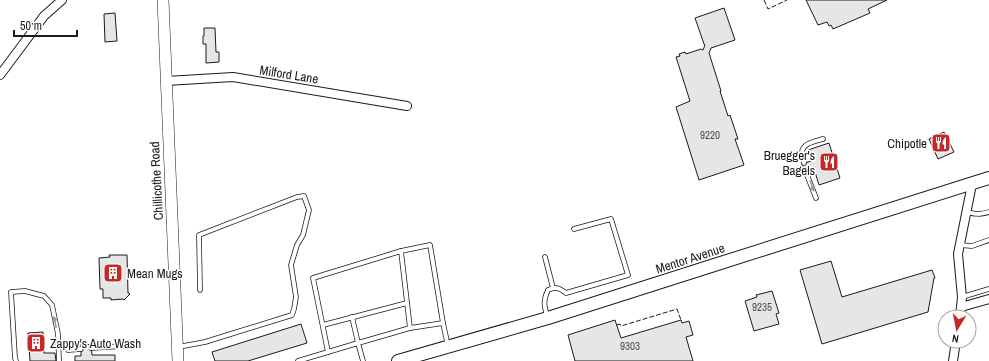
<svg xmlns="http://www.w3.org/2000/svg" width="989" height="361" font-family="'Archivo Narrow',sans-serif">
	<style>
		.building { fill: #e6e6e6; stroke: #1a1a1a }
		.lines { fill: none; stroke-linecap: round; stroke-linejoin: round }
		.lane-casing { stroke: #1a1a1a; stroke-width: 5.5 }
		.street-casing { stroke: #1a1a1a; stroke-width: 10 }
		.secondary-casing { stroke: #1a1a1a; stroke-width: 12 }
		.primary-casing { stroke: #1a1a1a; stroke-width: 14 }
		.lane { stroke: #fff; stroke-width: 4 }
		.street { stroke: #fff; stroke-width: 8 }
		.secondary { stroke: #fff; stroke-width: 11 }
		.primary { stroke: #fff; stroke-width: 12 }
		.fence { stroke: #1a1a1a; stroke-width: 1; stroke-dasharray: 5 2; stroke-linecap: butt }
		.oneway { fill: #989898 }
		.labels { text-anchor: middle; stroke-width: 3; stroke-linejoin: round; paint-order: stroke }
		.number-label { font-size: 11px; fill: #4d4d4d }
		.street-label { font-size: 13px; fill: #1a1a1a; stroke: #fff }
		.poi-label { font-size: 13px; fill: #1a1a1a; stroke: #fff; text-anchor: end }
	</style>
	<rect width="100%" height="100%" fill="#fff"/>
	<g class="building">
		<polygon points="806,0 887,0 868,9 870,13 833,29 831,25 829,26 827,22 818,25"/>
		<polygon points="724,8 735,40 711,48 709,53 721,91 720,91 728,116 730,115 738,139 735,139 744,165 699,180 676,107 690,101 676,57 680,56 679,54 685,52 686,54 701,49 703,50 705,45 704,44 695,18"/>
		<polygon points="115,13 117,41 105,42 104,14"/>
		<polygon points="204,28 215,28 216,52 219,52 219,62 206,63 206,44 203,44 203,36 204,36"/>
		<polygon points="944,132 954,152 938,159 929,139"/>
		<polygon points="829,143 840,178 819,185 815,172 806,176 802,164 811,161 808,150"/>
		<polygon points="109,255 127,255 128,293 130,294 124,300 123,299 111,300 111,298 103,298 103,289 100,289 99,258 110,257"/>
		<polygon points="831,261 842,297 932,270 935,278 934,278 928,312 822,344 800,270"/>
		<polygon points="772,291 779,313 776,314 779,324 754,331 745,301 757,297 756,295"/>
		<polygon points="615,320 621,338 681,320 682,323 689,321 693,335 686,337 693,361 575,361 568,335"/>
		<polygon points="301,324 307,343 248,361 215,361 212,352"/>
		<polygon points="43,332 44,353 55,353 56,361 30,361 28,333"/>
		<polygon points="81,344 86,345 91,344 92,355 115,355 115,361 75,361 75,356 81,356"/>
	</g>
	<g class="lines">
		<g class="lane-casing">
			<g id="lane">
				<path d="M804,163c0,-3 -2,-7 -2,-10 0,-10 14,-12 21,-14"/>
				<polyline points="807,175 816,198"/>
				<path d="M966,212c9,2 14,3 23,0"/>
				<polyline points="960,245 972,246 989,240"/>
				<polyline points="401,251 430,245 443,323 448,346"/>
				<polyline points="545,257 553,288"/>
				<polyline points="962,297 989,289"/>
				<path d="M547,316c-3,-11 -4,-15 1,-26 8,-4 11,-2 18,3l62,-18 -17,-56 -37,10"/>
				<polyline points="323,325 407,303"/>
				<polyline points="410,328 443,323"/>
				<polyline points="178,347 205,342 292,315 294,309 296,297 291,265 297,245 303,235 309,210 304,196 297,197 199,235 200,290"/>
				<polyline points="91,348 123,346"/>
				<polyline points="68,350 81,349"/>
				<polyline points="328,352 313,278 401,251 410,328 358,343 352,317"/>
				<polyline points="16,361 15,358 11,292 25,291 44,296 52,305 58,334 59,361"/>
				<polyline points="298,361 358,343 363,361"/>
			</g>
		</g>
		<g class="street-casing">
			<g id="street">
				<polyline points="0,75 44,16 62,0"/>
				<polyline points="166,81 233,77 407,106"/>
				<polyline points="961,307 989,299"/>
				<polyline points="960,317 962,297 958,254 972,184"/>
				<polyline points="953,361 956,341"/>
			</g>
		</g>
		<g class="secondary-casing">
			<polyline id="secondary" points="163,0 178,361"/>
		</g>
		<g class="primary-casing">
			<polyline id="primary" points="398,361 548,318 708,267 989,178"/>
		</g>
		<use href="#lane" class="lane"/>
		<use href="#street" class="street"/>
		<use href="#secondary" class="secondary"/>
		<use href="#primary" class="primary"/>
		<g class="fence">
			<polyline points="764,0 768,9 787,0"/>
			<polyline points="617,325 620,324 621,326 677,309 681,320"/>
		</g>
	</g>
	<defs><path id="oneway-solid" d="M-6-.8H1V-3.2L6.5 0L1 3.2V.8H-6Z"/></defs>
	<g class="oneway">
		<use href="#oneway-solid" transform="translate(812 186) rotate(70)"/>
		<use href="#oneway-solid" transform="translate(55 322) rotate(-102)"/>
	</g>
	<defs>
		<g id="restaurant-square" transform="scale(1)"><rect x="-9" y="-9" width="18" height="18" rx="4" fill="#c62828" stroke="#fff"/><path d="M-5-6h1v4h1v-4h1v4h1v-4h1v5L-1.5 .5V6h-2V.5L-5-1ZM5-6V6H3V1.5H1.5Q1.5-4 5-6Z" fill="#fff"/></g>
		<g id="building-square" transform="scale(1)"><rect x="-9" y="-9" width="18" height="18" rx="4" fill="#c62828" stroke="#fff"/><path d="M-4-6H4V6H1V3H-1V6H-4ZM-2.5-4.3h1.7v1.8h-1.7ZM.8-4.3h1.7v1.8H.8ZM-2.5-1h1.7V.8h-1.7ZM.8-1h1.7V.8H.8Z" fill="#fff"/></g>
	</defs>
	<g fill-rule="evenodd">
		<use href="#restaurant-square" x="941" y="143"/>
		<use href="#restaurant-square" x="829" y="162"/>
		<use href="#building-square" x="113" y="273"/>
		<use href="#building-square" x="36" y="343"/>
	</g>
	<g class="labels">
		<g class="number-label">
			<text x="710" y="139">9220</text>
			<text x="762" y="311">9235</text>
			<text x="630" y="350">9303</text>
		</g>
		<g class="street-label">
			<text transform="translate(289 74) rotate(9)" y="5">Milford Lane</text>
			<text transform="translate(156 181) rotate(-93)" y="5">Chillicothe Road</text>
			<text transform="translate(690 258) rotate(-18)" y="5">Mentor Avenue</text>
		</g>
		<g class="poi-label">
			<text x="927" y="148">Chipotle</text>
			<text x="815" y="160">Bruegger's<tspan x="815" dy="15">Bagels</tspan></text>
			<text x="127" y="278" text-anchor="start">Mean Mugs</text>
			<text x="50" y="348" text-anchor="start">Zappy's Auto Wash</text>
		</g>
	</g>
	<g transform="translate(957 329) rotate(190)"><circle r="19" fill="#ffffff" stroke="#a3a3a3"/>
	<path d="M0-3L7 15L0 10L-7 15Z" fill="#c62828"/>
	<text y="-6" font-size="11" font-weight="bold" text-anchor="middle" fill="#1a1a1a">N</text>
	</g>
	<path d="M14 30v6h63v-6" fill="none" stroke="#1a1a1a" stroke-width="2"/>
	<text x="20" y="30" font-size="12" fill="#1a1a1a" stroke="#ffffff" stroke-width="3" paint-order="stroke">50 m</text>
</svg>
